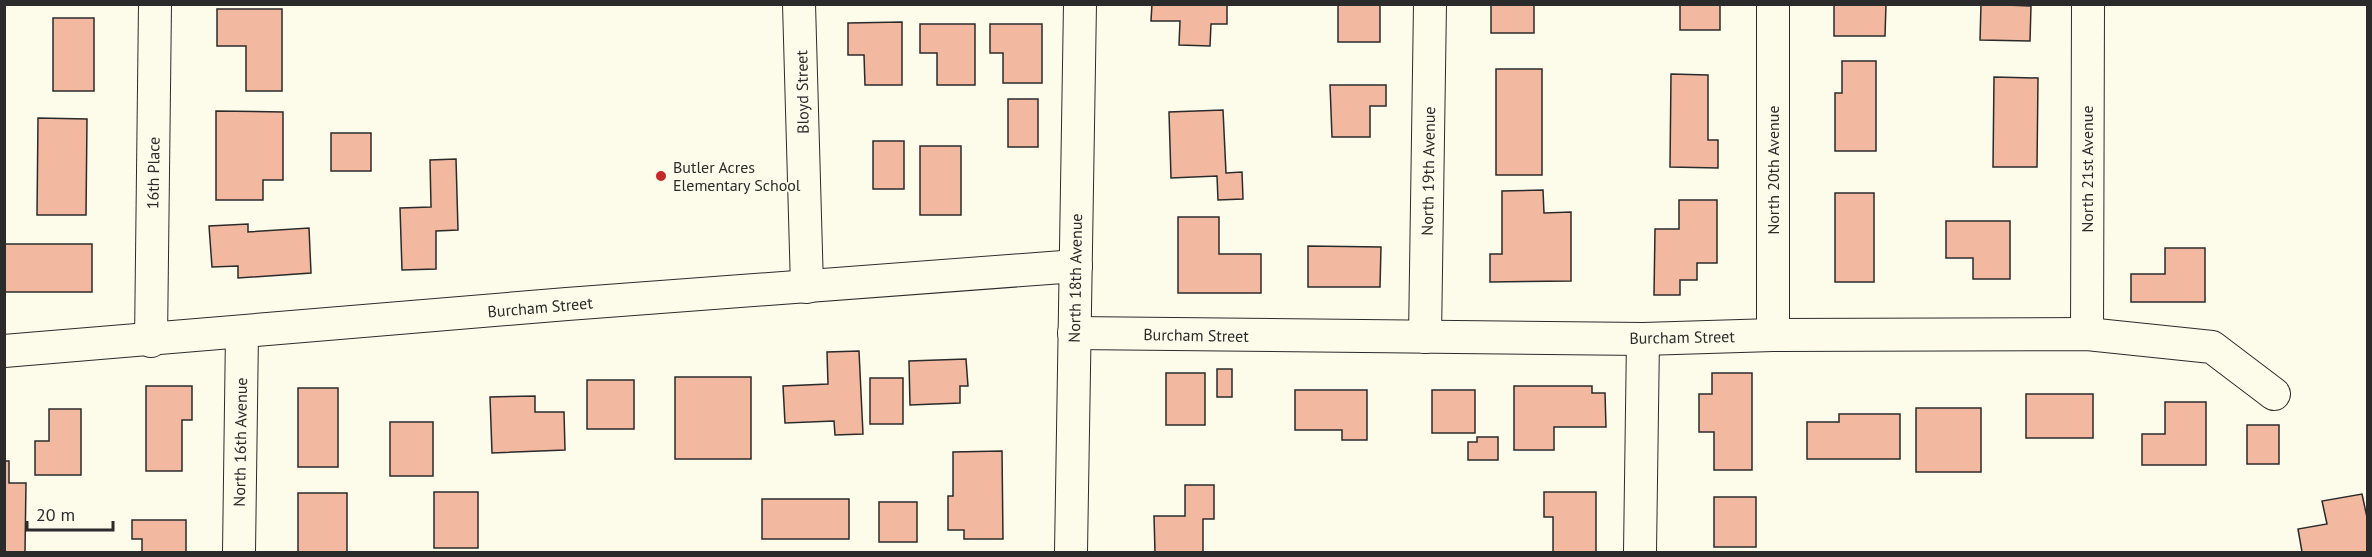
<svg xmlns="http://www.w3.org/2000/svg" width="2372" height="557" font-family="'PT Sans',sans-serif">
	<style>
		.building { fill: #f2b8a0; stroke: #2b2b2b; stroke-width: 1.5 }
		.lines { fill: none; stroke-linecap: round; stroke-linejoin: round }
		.minor-casing { stroke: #2b2b2b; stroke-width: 34 }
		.minor { stroke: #fdfbea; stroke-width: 32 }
		.poi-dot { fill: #c62828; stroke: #fdfbea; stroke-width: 2 }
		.labels { text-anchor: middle; stroke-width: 4.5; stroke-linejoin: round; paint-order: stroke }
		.street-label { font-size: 16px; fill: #2b2b2b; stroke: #fdfbea }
		.poi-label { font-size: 16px; fill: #2b2b2b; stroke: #fdfbea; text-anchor: start }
	</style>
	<rect width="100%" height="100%" fill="#fdfbea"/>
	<g class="building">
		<polygon points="1152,4 1227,4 1227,24 1211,24 1210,46 1179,45 1180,21 1151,21"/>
		<rect x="1338" y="4" width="42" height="38"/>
		<rect x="1491" y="4" width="43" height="29"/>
		<rect x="1680" y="4" width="40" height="26"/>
		<polygon points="1834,4 1886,4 1885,36 1834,36"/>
		<polygon points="1981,4 2031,6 2030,41 1980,40"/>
		<polygon points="217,9 282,9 282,91 246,91 246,46 217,46"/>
		<rect x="53" y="18" width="41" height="73"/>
		<polygon points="902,22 902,85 865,85 864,55 848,55 848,23"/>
		<polygon points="920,24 975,24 975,85 937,85 937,53 920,53"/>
		<polygon points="990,24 1042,24 1042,83 1003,83 1003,53 990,53"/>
		<polygon points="1842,61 1876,61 1876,151 1835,151 1835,93 1842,93"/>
		<rect x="1496" y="69" width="46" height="106"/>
		<polygon points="1671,74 1708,75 1708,140 1718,140 1718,168 1670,167"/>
		<polygon points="1994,77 2038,78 2037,167 1993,167"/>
		<polygon points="1330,85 1386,85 1386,106 1370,106 1370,137 1332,137"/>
		<rect x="1008" y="99" width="30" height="48"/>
		<polygon points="1223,110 1226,173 1242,172 1243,199 1218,200 1217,176 1171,178 1169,112"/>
		<polygon points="216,111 283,112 283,180 263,180 263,200 216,200"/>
		<polygon points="38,118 87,119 86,215 37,215"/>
		<rect x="331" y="133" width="40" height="38"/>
		<rect x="873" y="141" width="31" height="48"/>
		<rect x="920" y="146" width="41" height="69"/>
		<polygon points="456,159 458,230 436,231 436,269 402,270 400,208 431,207 430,160"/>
		<polygon points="1543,190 1544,213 1571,212 1571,281 1490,282 1490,254 1502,254 1502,191"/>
		<rect x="1835" y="193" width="39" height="89"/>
		<polygon points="1679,200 1717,200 1717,263 1697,263 1697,280 1680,280 1680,295 1654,295 1655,229 1679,229"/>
		<polygon points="1178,217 1219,217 1219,254 1261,254 1261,293 1178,293"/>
		<polygon points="1946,221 2010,221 2010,279 1973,279 1973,258 1946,258"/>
		<polygon points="248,224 248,232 309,228 311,273 238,278 238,266 212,267 209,226"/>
		<rect x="4" y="244" width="88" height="48"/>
		<polygon points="1308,246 1381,247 1380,287 1308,287"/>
		<polygon points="2165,248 2205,248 2205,302 2131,302 2131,274 2165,274"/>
		<polygon points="859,351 863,434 835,435 834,421 785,423 783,386 828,384 827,352"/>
		<polygon points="966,359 968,386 960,386 960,403 910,405 909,361"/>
		<rect x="1217" y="369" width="15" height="28"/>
		<rect x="1166" y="373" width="39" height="52"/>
		<polygon points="1712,373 1752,373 1752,470 1714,470 1714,432 1699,432 1699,394 1712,394"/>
		<rect x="675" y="377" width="76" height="82"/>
		<rect x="870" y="378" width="33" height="46"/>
		<rect x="587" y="380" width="47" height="49"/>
		<polygon points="146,386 192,386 192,420 182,420 182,471 146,471"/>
		<polygon points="1514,386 1592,386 1592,393 1605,393 1606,427 1554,427 1554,450 1514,450"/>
		<rect x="298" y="388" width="40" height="79"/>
		<polygon points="1295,390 1367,390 1367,440 1342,440 1342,430 1295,430"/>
		<rect x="1432" y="390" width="43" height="43"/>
		<rect x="2026" y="394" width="67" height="44"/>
		<polygon points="535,396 535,412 564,412 565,450 492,453 490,397"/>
		<polygon points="2165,402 2206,402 2206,465 2142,465 2142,434 2165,434"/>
		<rect x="1916" y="408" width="65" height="64"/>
		<polygon points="49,409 81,409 81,475 35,475 35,441 49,441"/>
		<polygon points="1839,414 1900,414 1900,459 1807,459 1807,422 1839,422"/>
		<rect x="390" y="422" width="43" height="54"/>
		<rect x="2247" y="425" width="32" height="39"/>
		<polygon points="1477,437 1498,437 1498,460 1468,460 1468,442 1477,442"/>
		<polygon points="1002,451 1003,539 964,539 964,530 948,530 948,496 953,496 953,452"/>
		<polygon points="4,461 9,461 9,483 26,483 25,552 4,552"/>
		<polygon points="1185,485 1214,485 1214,519 1203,519 1203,552 1155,552 1154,516 1185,516"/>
		<rect x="434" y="492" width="44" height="56"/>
		<polygon points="1544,492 1596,492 1596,552 1553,552 1553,517 1544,517"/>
		<rect x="298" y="493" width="49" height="59"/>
		<polygon points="2362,494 2368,522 2368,552 2302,552 2298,529 2327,524 2322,501"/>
		<rect x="1714" y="497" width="42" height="50"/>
		<rect x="762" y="499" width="87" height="40"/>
		<rect x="879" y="502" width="38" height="40"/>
		<polygon points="132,520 186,520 186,552 142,552 142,539 132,539"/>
	</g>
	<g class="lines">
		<g class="minor-casing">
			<g id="minor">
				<polyline points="799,4 807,287"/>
				<polyline points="1773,4 1773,335"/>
				<polyline points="1074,333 1643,339 1773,335 2087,334 2212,347 2274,394"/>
				<polyline points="2087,334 2088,4"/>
				<polyline points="1425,337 1430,4"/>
				<polyline points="151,341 155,4"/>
				<polyline points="4,351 567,304 1076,266"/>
				<polyline points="239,552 242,332"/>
				<polyline points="1071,552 1080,4"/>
				<polyline points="1640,552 1643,339"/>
			</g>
		</g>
		<use href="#minor" class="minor"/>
	</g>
	<circle class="poi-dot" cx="661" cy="176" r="6"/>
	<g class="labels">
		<g class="street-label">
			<text transform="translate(802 92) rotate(-91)" y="6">Bloyd Street</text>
			<text transform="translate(2087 169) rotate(-90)" y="6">North 21st Avenue</text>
			<text transform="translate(1773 170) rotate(-90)" y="6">North 20th Avenue</text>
			<text transform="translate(1428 171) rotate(-89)" y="6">North 19th Avenue</text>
			<text transform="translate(153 173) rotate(-89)" y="6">16th Place</text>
			<text transform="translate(1075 278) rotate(-89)" y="6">North 18th Avenue</text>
			<text transform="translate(540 307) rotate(-5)" y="6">Burcham Street</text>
			<text transform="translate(1196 335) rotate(1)" y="6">Burcham Street</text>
			<text transform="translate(1682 337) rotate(-1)" y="6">Burcham Street</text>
			<text transform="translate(240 442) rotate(-89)" y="6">North 16th Avenue</text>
		</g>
		<g class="poi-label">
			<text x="673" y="173">Butler Acres<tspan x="673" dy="18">Elementary School</tspan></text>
		</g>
	</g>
	<rect width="2372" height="557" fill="none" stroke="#2b2b2b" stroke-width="12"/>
	<path d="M27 521v9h86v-9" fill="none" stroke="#2b2b2b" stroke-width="3"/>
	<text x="36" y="521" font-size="18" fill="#2b2b2b" stroke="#fdfbea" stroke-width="4.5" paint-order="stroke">20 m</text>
</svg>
